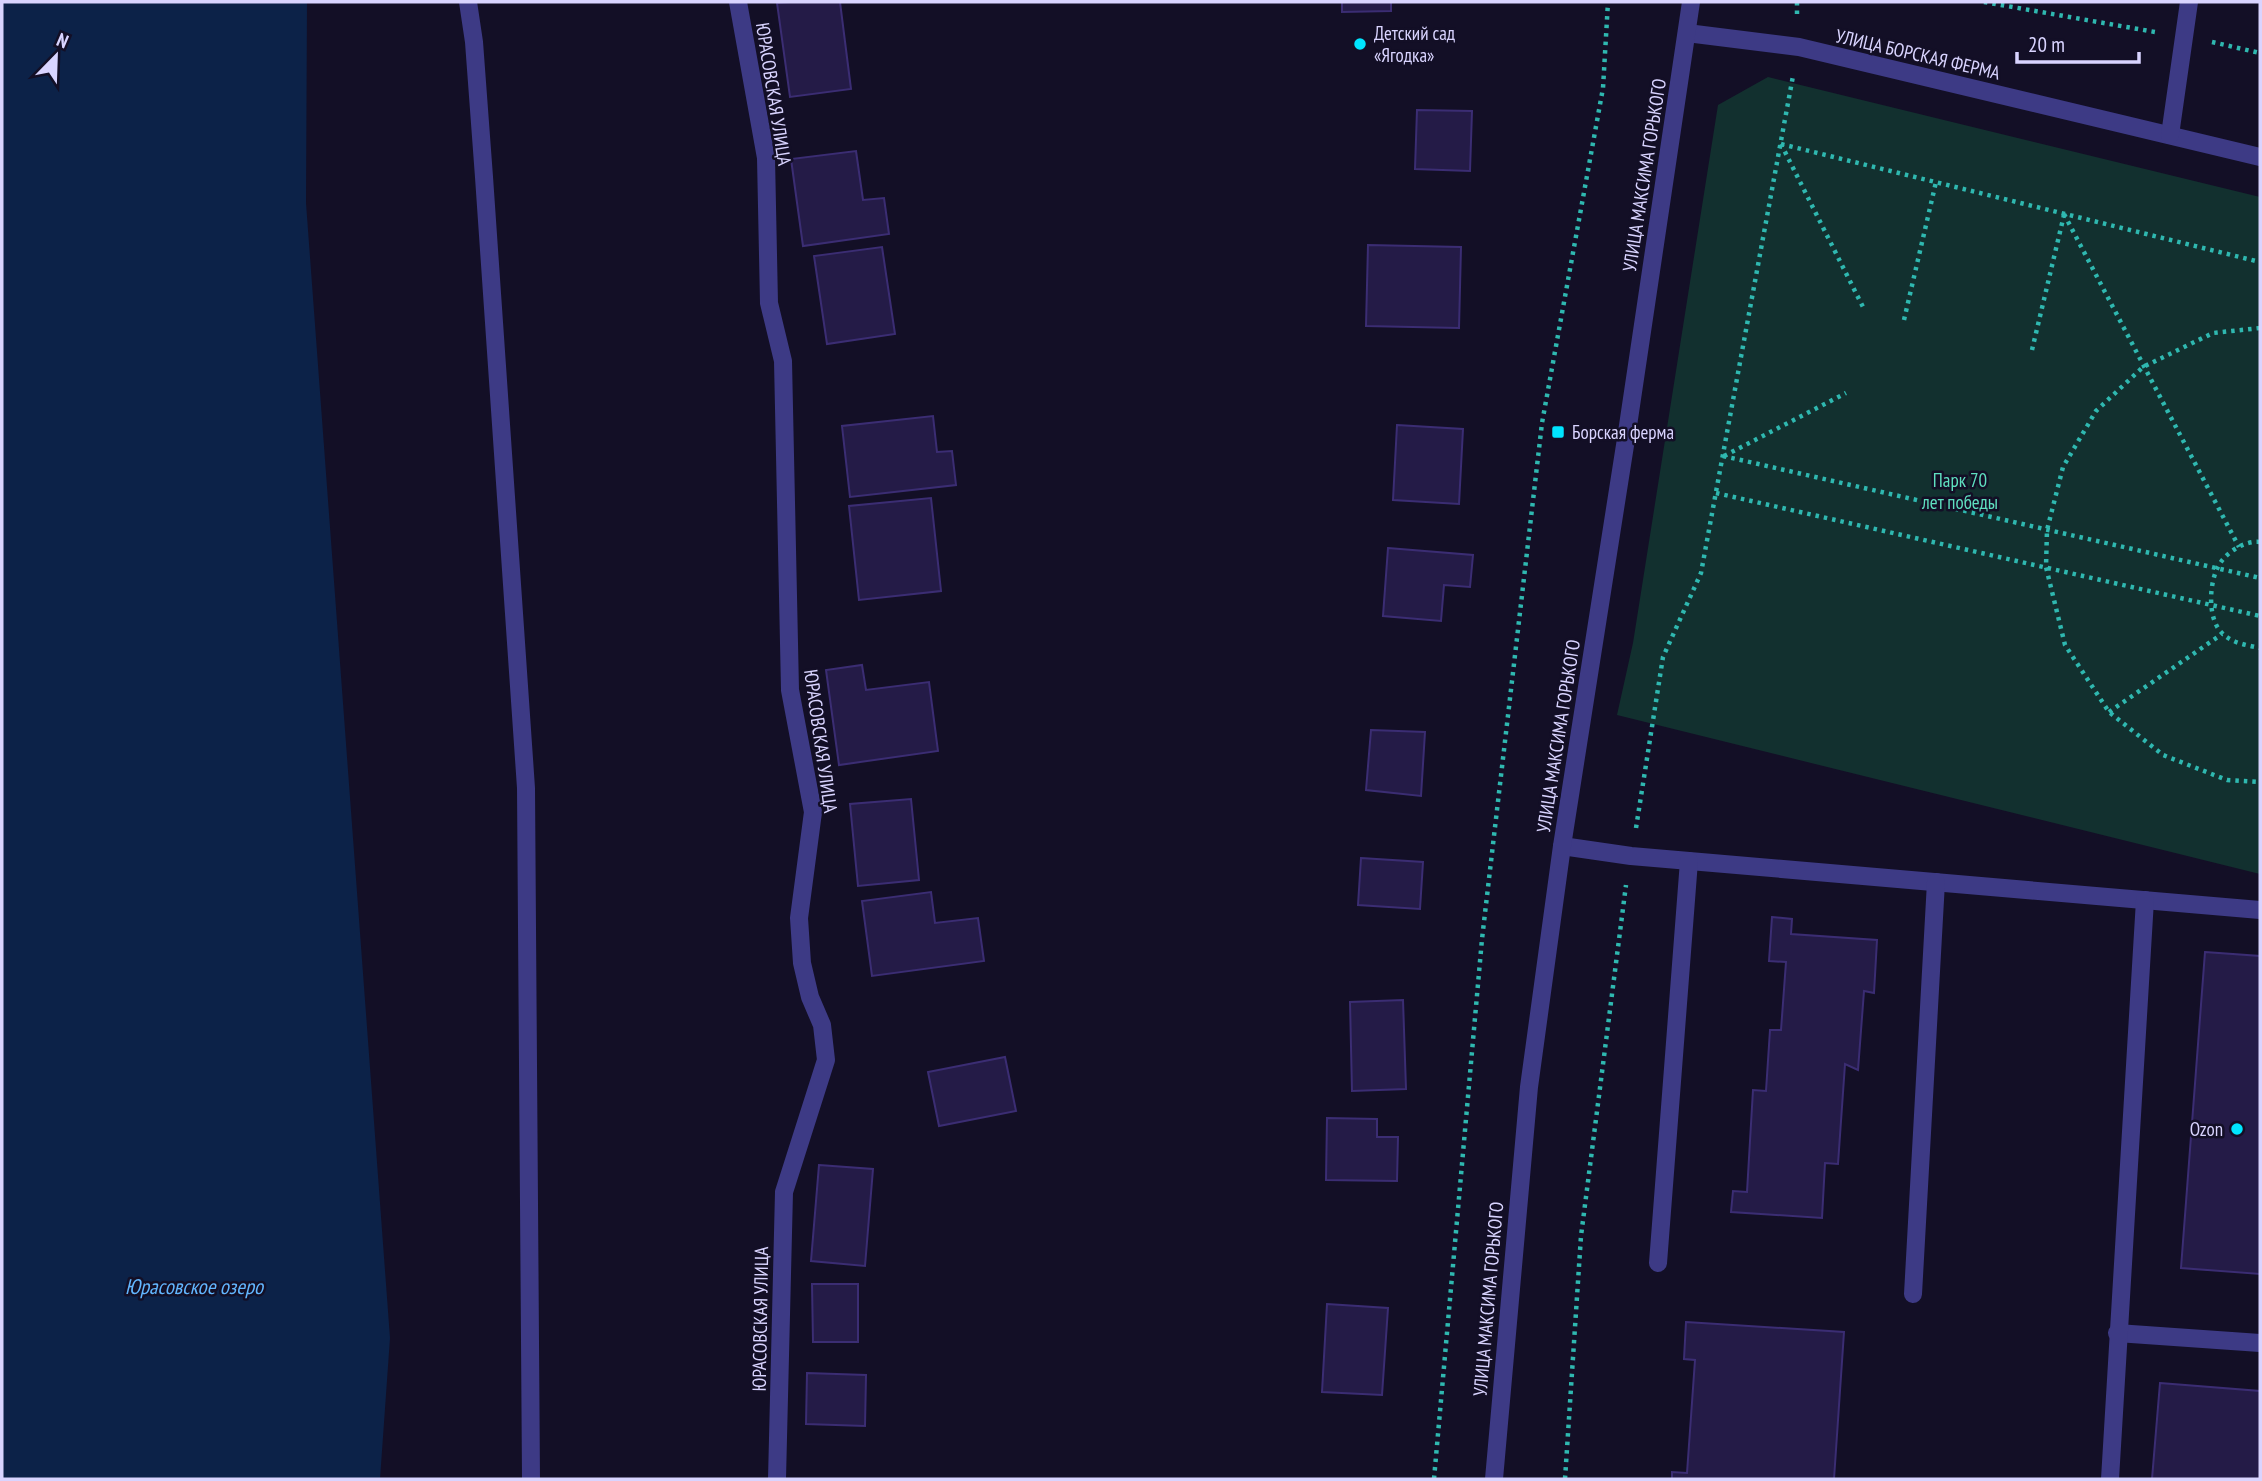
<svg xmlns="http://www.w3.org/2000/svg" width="2262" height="1481" font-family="'PT Sans Narrow',sans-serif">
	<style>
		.green { fill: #12302f }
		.water { fill: #0c2248 }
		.building { fill: #241b47; stroke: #3b2d73; stroke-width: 2 }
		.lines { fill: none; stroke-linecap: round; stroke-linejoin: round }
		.path { stroke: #2fb8b0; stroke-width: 4.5; stroke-dasharray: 3.5 5; stroke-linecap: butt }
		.service { stroke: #3d3a85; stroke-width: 18 }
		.minor { stroke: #3d3a85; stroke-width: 18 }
		.tertiary { stroke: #3d3a85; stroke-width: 18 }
		.poi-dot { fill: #00e5ff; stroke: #130f26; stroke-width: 2.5 }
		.labels { text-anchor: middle; stroke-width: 5; stroke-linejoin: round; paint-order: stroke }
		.poi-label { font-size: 19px; fill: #d9d4ff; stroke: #130f26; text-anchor: start }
		.street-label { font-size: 19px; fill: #d9d4ff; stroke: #130f26 }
		.park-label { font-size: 19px; fill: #5fe0c0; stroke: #130f26 }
		.water-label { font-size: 21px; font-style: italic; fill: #62b6ff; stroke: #130f26 }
	</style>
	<rect width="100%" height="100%" fill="#130f26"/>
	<polygon class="green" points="1768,77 2260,197 2260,874 1617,715 1633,643 1718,105"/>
	<polygon class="water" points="2,2 307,2 306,203 390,1338 380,1479 2,1479"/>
	<g class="building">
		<polygon points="790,2 840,2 851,89 790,97 777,3"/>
		<polygon points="1342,2 1391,2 1391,11 1342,12"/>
		<polygon points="1417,110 1472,111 1470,171 1415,169"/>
		<polygon points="856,151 863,200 884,198 889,234 803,246 791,159"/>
		<polygon points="1368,245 1461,247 1459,328 1366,326"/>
		<polygon points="882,247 895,334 827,344 814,256"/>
		<polygon points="933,416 937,452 952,451 956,485 850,497 842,426"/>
		<polygon points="1397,425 1463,429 1459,504 1393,500"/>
		<polygon points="931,498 941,591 859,600 849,506"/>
		<polygon points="1388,548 1473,555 1470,587 1444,585 1441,621 1383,616"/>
		<polygon points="862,665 866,690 929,682 938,751 839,765 826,670"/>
		<polygon points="1371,730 1425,732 1421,796 1366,790"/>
		<polygon points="911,799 919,880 858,886 850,804"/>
		<polygon points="1361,858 1423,862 1420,909 1358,905"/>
		<polygon points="931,892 935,923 978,918 984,961 872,976 862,901"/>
		<polygon points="1772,917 1792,919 1791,934 1877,940 1874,993 1864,991 1858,1070 1845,1064 1838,1164 1825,1163 1822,1218 1731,1212 1733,1191 1747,1192 1753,1090 1766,1091 1770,1030 1781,1030 1786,962 1769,961"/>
		<polygon points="2205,952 2260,956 2260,1274 2181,1268"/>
		<polygon points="1403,1000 1406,1089 1352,1091 1350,1002"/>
		<polygon points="1005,1057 1016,1111 939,1126 928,1072"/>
		<polygon points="1327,1118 1377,1119 1377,1137 1398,1137 1397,1181 1326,1180"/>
		<polygon points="819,1165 873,1169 865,1266 811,1261"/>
		<polygon points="812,1284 858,1284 858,1342 813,1342"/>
		<polygon points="1327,1304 1388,1308 1382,1395 1322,1392"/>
		<polygon points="1686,1322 1844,1332 1834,1479 1672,1479 1672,1472 1687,1473 1695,1360 1684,1359"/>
		<polygon points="807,1373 866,1375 865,1426 806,1424"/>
		<polygon points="2160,1383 2260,1391 2260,1479 2152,1479"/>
	</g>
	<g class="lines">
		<g class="path">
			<polyline points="1797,2 1797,18"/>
			<polyline points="1984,2 2155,32"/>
			<polyline points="2212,42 2260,53"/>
			<polyline points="1781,144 2260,262"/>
			<polyline points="1781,144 1865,311"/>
			<polyline points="2064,214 2239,547"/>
			<polyline points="1904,320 1936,182"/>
			<polyline points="2260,328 2213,333 2143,367 2096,411 2063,467 2047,530 2046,567 2065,645 2109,712 2163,755 2227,780 2260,782"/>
			<polyline points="2032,350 2064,215"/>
			<polyline points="1723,456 2260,578"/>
			<polyline points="1724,456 1846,393"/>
			<polyline points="1716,493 2260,616"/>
			<path d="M2260,542c-16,-2 -37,12 -43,27 -8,17 -9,49 4,63 10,11 25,13 39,16"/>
			<polyline points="2109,712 2222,634"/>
			<polyline points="1636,828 1663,657 1701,573 1793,76"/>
			<polyline points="1434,1479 1482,939 1542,423 1603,88 1608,2"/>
			<polyline points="1565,1479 1581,1236 1626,885"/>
		</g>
		<g class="service">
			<polyline points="1562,846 1631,856 2260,910"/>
			<polyline points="1658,1263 1689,861"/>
			<polyline points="1913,1294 1936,882"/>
			<polyline points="2117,1333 2260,1343"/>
			<polyline points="2110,1479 2145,900"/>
		</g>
		<g class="minor">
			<polyline points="468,2 474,42 484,177 526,788 531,1479"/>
			<polyline points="738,2 766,158 769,303 783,361 790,690 813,812 799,918 802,963 810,997 822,1025 826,1060 784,1192 777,1479"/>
			<polyline points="1687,33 1799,47 2260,157"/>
			<polyline points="2170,135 2189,2"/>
		</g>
		<polyline class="tertiary" points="1494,1479 1529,1087 1562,846 1626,439 1691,2"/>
	</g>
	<g class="poi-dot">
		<circle cx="1360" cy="44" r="7"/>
		<rect x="1551" y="425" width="14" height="14" rx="3.5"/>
		<circle cx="2237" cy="1129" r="7"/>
	</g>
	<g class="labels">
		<g class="poi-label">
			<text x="1374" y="40">Детский сад<tspan x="1374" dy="22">«Ягодка»</tspan></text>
			<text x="1572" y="439">Борская ферма</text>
			<text x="2223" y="1136" text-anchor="end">Ozon</text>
		</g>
		<g class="street-label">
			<text transform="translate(1918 54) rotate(13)" y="7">УЛИЦА БОРСКАЯ ФЕРМА</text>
			<text transform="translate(774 94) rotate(81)" y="7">ЮРАСОВСКАЯ УЛИЦА</text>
			<text transform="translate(1644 175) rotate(-81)" y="7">УЛИЦА МАКСИМА ГОРЬКОГО</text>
			<text transform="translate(1558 736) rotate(-81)" y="7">УЛИЦА МАКСИМА ГОРЬКОГО</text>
			<text transform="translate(821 741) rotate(82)" y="7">ЮРАСОВСКАЯ УЛИЦА</text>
			<text transform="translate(1488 1299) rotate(-85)" y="7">УЛИЦА МАКСИМА ГОРЬКОГО</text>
			<text transform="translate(760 1319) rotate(-89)" y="7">ЮРАСОВСКАЯ УЛИЦА</text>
		</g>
		<g class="park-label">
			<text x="1960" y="487">Парк 70<tspan x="1960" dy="22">лет победы</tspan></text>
		</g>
		<g class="water-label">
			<text x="194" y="1294">Юрасовское озеро</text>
		</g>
	</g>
	<rect width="2262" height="1481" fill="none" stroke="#d9d4ff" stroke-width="7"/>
	<g transform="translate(56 56) rotate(23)" stroke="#130f26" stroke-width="5" paint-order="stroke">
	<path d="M0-5L12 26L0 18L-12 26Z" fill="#d9d4ff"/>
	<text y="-10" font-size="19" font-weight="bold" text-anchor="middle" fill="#d9d4ff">N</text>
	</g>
	<path d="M2017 52v10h122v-10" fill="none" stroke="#d9d4ff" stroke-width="3.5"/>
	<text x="2028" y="52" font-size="21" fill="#d9d4ff" stroke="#130f26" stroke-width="5" paint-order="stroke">20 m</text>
</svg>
